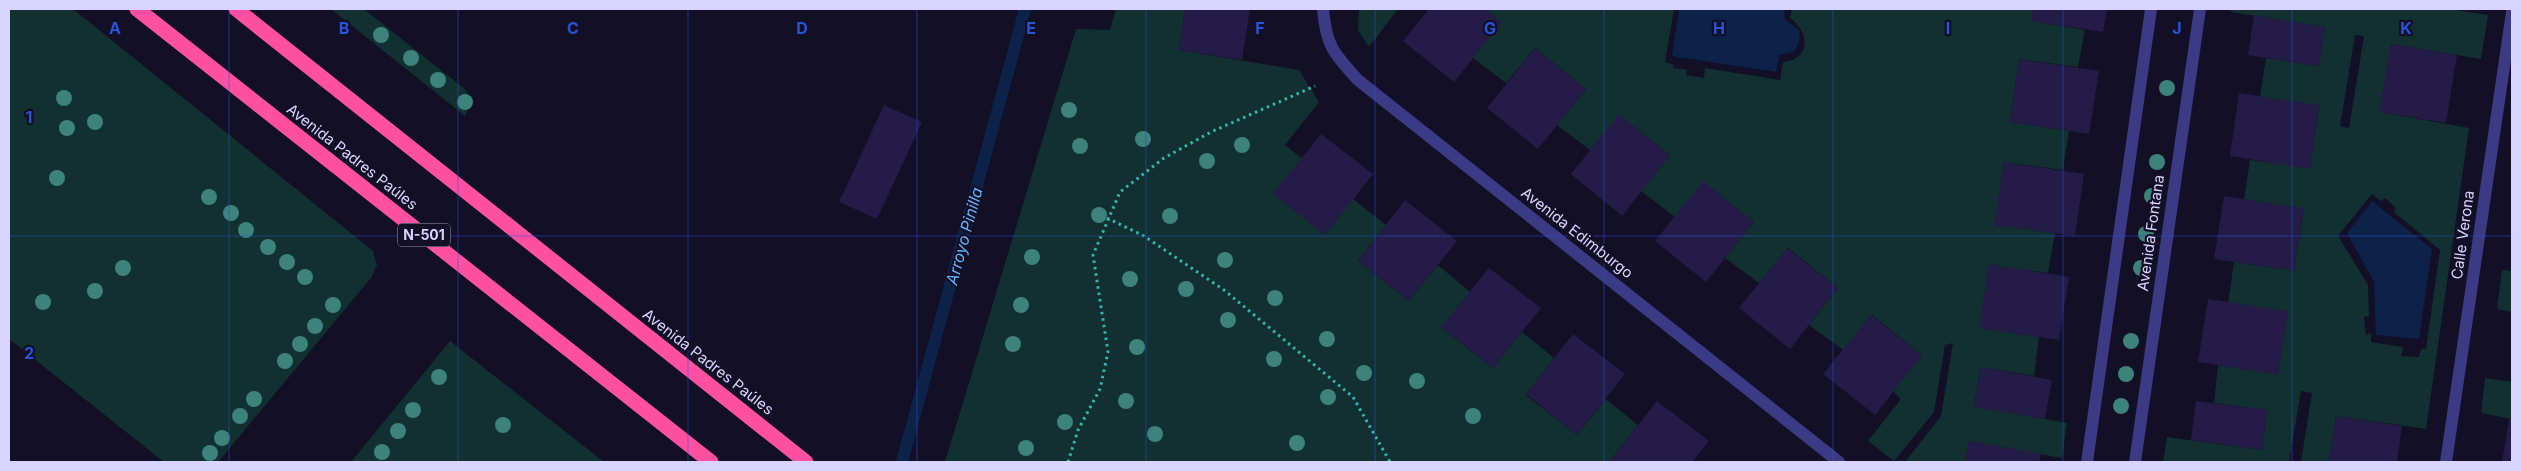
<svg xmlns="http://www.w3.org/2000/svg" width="2521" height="471" font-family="Inter,sans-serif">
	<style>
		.green { fill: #12302f; fill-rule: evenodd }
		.water { fill: #0c2248 }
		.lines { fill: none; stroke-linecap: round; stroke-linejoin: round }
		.stream { stroke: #0c2248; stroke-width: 12 }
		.building { fill: #241b47 }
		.path { stroke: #2fb8b0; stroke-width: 3; stroke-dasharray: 2.5 4; stroke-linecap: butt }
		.minor { stroke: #3d3a85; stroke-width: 12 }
		.highway { stroke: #ff4fa3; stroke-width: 15 }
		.tree { fill: #3d827b }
		.grid { fill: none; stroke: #2655da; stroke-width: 1; stroke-opacity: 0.55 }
		.labels { text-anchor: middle; stroke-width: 4.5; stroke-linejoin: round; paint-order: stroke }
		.shield { fill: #130f26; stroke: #9e99be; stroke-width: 1 }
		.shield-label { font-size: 14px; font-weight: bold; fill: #d9d4ff }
		.street-label { font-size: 15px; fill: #d9d4ff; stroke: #130f26 }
		.water-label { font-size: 16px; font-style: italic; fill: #62b6ff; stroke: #130f26 }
		.grid-label { font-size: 16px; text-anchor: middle; font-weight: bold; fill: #2655da; stroke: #130f26; stroke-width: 4.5; stroke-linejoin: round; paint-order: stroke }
	</style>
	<rect width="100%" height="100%" fill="#130f26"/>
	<g class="green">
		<polygon points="12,9 73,9 373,251 377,265 371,278 218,462 164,462 9,339 9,12"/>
		<polygon points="331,9 364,9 466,90 471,101 465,116"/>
		<polygon points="1116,9 1185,9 1179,50 1299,70 1319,102 1285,145 1386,225 1358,261 1409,301 1438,265 1470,292 1442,328 1493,368 1522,332 1554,358 1526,395 1577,435 1606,399 1638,425 1610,461 1612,462 945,462 1076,29 1110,30"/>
		<polygon points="1359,9 1398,9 1369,47 1358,30"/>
		<path d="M1485,9h189l-9,53 9,3 -1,3 14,2 -1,5 18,3 1,-10 75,12 3,-18c28,-3 27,-30 7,-44l2,-9h241l-1,12 53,9 -7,37 -59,-8 -9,63 59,9 -6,39 -59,-8 -9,63 60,8 -7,40 -59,-8 -9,63 59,9 -5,39 -53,-9 -7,39 93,17 -5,35 -93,-17 -4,21h-60l36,-46 12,-73 -8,2 -11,67 -40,49 -26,-20 33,-42 -8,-8 29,-36 -50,-40 -29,35 -34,-25 29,-37 -50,-40 -29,35 -34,-25 29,-36 -25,-20 -54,15 -34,-26 29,-36 -25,-20 -55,15 -33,-25 29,-36 -51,-41 -29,35 -33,-25 28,-36z"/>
		<path d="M2231,9h219l38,6 -7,44 -90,-15 -11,68 89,16 -43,301 -90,-13 -7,46h-28l11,-69 -11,-2 -12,71h-126l4,-25 95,13 5,-40 -53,-7 4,-38 60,9 -50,-71 6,-41 60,9 10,-62 -60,-10 6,-39 60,8 9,-62 -59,-9 6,-39 53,8 6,-39 -94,-15zM2355,35l9,1 -15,92 -9,-2zM2372,194l9,7 4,-3 11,10 -2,4 46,38 -14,99h-5l-2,8 -18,-1 2,-9 -32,-5v-9l-5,2 -2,-18 5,-1 -1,-31 -30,-49z"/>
		<polygon points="2502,270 2512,271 2512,312 2497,309"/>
		<polygon points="450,341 604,462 351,462"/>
		<polygon points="2485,378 2512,382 2512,419 2481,413"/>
	</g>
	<g class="water">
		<polygon points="1679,9 1784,9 1785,19 1800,31 1799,43 1794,52 1779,55 1776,72 1672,56"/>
		<polygon points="2372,201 2432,249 2419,339 2376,335 2374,282 2347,233"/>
	</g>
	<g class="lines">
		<polyline class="stream" points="902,462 1025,9"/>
	</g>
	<g class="building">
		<polygon points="1185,9 1250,9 1242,60 1179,50"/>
		<polygon points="1429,9 1485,9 1502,22 1454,82 1403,41"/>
		<polygon points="2033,9 2107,9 2103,32 2031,21"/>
		<polygon points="2254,15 2325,27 2319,66 2248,55"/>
		<polygon points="2391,44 2457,55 2446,123 2379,112"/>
		<polygon points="1535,48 1586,89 1538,149 1487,108"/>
		<polygon points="2019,59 2099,71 2089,134 2010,122"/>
		<polygon points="2239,93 2319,105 2310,169 2230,156"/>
		<polygon points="884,105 922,122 877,219 839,202"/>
		<polygon points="1619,114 1670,155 1622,216 1571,174"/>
		<polygon points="1321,134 1373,174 1325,235 1273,194"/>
		<polygon points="2004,162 2084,174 2075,236 1994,225"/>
		<polygon points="1703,181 1754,222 1706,282 1655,241"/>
		<polygon points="2224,196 2304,208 2294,271 2214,259"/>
		<polygon points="1405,200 1457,241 1409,301 1358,261"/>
		<polygon points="1787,248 1838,288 1790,349 1739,308"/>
		<polygon points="1989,264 2069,277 2059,340 1979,328"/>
		<polygon points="1489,268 1541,308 1493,368 1441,327"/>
		<polygon points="2208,299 2288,311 2278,375 2198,362"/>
		<polygon points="1871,315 1922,355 1875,415 1823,374"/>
		<polygon points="1573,334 1625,374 1577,435 1526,394"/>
		<polygon points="1981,367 2052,380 2045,419 1974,407"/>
		<polygon points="1657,401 1709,441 1692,462 1612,462 1610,461"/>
		<polygon points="2196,401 2267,410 2262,450 2191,440"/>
		<polygon points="2336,416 2402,426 2397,462 2329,462"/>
		<polygon points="2509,419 2512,419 2512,462 2502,462"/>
		<polygon points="1969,441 2041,454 2039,462 1965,462"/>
	</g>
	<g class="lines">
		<g class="path">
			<polyline points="1107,218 1144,236 1224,290 1353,397 1390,462"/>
			<polyline points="1068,462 1078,430 1100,389 1108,352 1093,255 1120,192 1164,158 1211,132 1315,86"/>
		</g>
		<g class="minor">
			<path d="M1323,9c3,36 10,44 35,71l481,382"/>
			<polyline points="2087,462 2151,9"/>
			<polyline points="2135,462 2200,9"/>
			<polyline points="2446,462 2512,12"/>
		</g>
		<g class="highway">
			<polyline points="137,9 711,462"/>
			<polyline points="236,9 806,462"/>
		</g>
	</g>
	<g class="tree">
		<circle cx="381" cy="35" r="8"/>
		<circle cx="411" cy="58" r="8"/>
		<circle cx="438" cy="80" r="8"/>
		<circle cx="2167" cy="88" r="8"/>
		<circle cx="64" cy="98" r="8"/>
		<circle cx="465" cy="102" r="8"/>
		<circle cx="1069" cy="110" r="8"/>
		<circle cx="95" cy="122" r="8"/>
		<circle cx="67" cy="128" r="8"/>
		<circle cx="1143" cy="139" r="8"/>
		<circle cx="1242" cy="145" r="8"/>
		<circle cx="1080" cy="146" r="8"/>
		<circle cx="1207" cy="161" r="8"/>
		<circle cx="2157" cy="162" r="8"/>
		<circle cx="57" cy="178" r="8"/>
		<circle cx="2152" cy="196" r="8"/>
		<circle cx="209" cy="197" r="8"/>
		<circle cx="231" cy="213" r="8"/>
		<circle cx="1099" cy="215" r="8"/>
		<circle cx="1170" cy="216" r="8"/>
		<circle cx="246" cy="230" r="8"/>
		<circle cx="2146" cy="234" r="8"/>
		<circle cx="268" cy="247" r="8"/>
		<circle cx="1032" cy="257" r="8"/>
		<circle cx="1225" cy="260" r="8"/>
		<circle cx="287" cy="262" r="8"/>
		<circle cx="123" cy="268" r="8"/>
		<circle cx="2141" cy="268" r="8"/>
		<circle cx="305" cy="277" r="8"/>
		<circle cx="1130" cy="279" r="8"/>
		<circle cx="1186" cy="289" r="8"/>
		<circle cx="95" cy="291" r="8"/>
		<circle cx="1275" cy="298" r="8"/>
		<circle cx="43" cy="302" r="8"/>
		<circle cx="333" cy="305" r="8"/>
		<circle cx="1021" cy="305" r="8"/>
		<circle cx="1228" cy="320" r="8"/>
		<circle cx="315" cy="326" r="8"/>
		<circle cx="1327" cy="339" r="8"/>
		<circle cx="2131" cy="341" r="8"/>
		<circle cx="300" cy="344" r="8"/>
		<circle cx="1013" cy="344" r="8"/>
		<circle cx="1137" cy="347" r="8"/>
		<circle cx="1274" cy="359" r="8"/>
		<circle cx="285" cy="361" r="8"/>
		<circle cx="1364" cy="373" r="8"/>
		<circle cx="2126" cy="374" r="8"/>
		<circle cx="439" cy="377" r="8"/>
		<circle cx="1417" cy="381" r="8"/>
		<circle cx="1328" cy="397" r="8"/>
		<circle cx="254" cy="399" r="8"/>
		<circle cx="1126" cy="401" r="8"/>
		<circle cx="2121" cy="406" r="8"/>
		<circle cx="413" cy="410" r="8"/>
		<circle cx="240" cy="416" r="8"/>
		<circle cx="1473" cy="416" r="8"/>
		<circle cx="1065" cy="422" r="8"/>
		<circle cx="503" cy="425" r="8"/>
		<circle cx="398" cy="431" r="8"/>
		<circle cx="1155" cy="434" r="8"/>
		<circle cx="222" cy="438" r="8"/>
		<circle cx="1297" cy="443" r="8"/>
		<circle cx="1026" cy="448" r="8"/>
		<circle cx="382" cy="452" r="8"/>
		<circle cx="210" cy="453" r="8"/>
	</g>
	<path class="grid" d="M229,9v453M458,9v453M688,9v453M917,9v453M1146,9v453M1375,9v453M1604,9v453M1833,9v453M2063,9v453M2292,9v453M9,236h2503"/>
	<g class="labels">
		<rect class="shield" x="398" y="223.5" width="52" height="23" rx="4"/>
		<g class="shield-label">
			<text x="424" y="240">N-501</text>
		</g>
		<g class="street-label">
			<text transform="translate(352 157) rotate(38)" y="5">Avenida Padres Paúles</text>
			<text transform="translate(1577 233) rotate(38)" y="5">Avenida Edimburgo</text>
			<text transform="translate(2151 233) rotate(-82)" y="5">Avenida Fontana</text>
			<text transform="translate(2463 235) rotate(-82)" y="5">Calle Verona</text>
			<text transform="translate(708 362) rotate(38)" y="5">Avenida Padres Paúles</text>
		</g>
		<g class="water-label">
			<text transform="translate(964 236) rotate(-75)" y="6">Arroyo Pinilla</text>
		</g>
	</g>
	<g class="grid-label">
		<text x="115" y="34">A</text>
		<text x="344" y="34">B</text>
		<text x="573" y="34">C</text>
		<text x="802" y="34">D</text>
		<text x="1031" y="34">E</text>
		<text x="1260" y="34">F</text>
		<text x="1490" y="34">G</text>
		<text x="1719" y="34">H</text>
		<text x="1948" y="34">I</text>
		<text x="2177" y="34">J</text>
		<text x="2406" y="34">K</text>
		<text x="29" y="123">1</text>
		<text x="29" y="359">2</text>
	</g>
	<rect width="2521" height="471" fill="none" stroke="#d9d4ff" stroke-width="20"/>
</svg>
